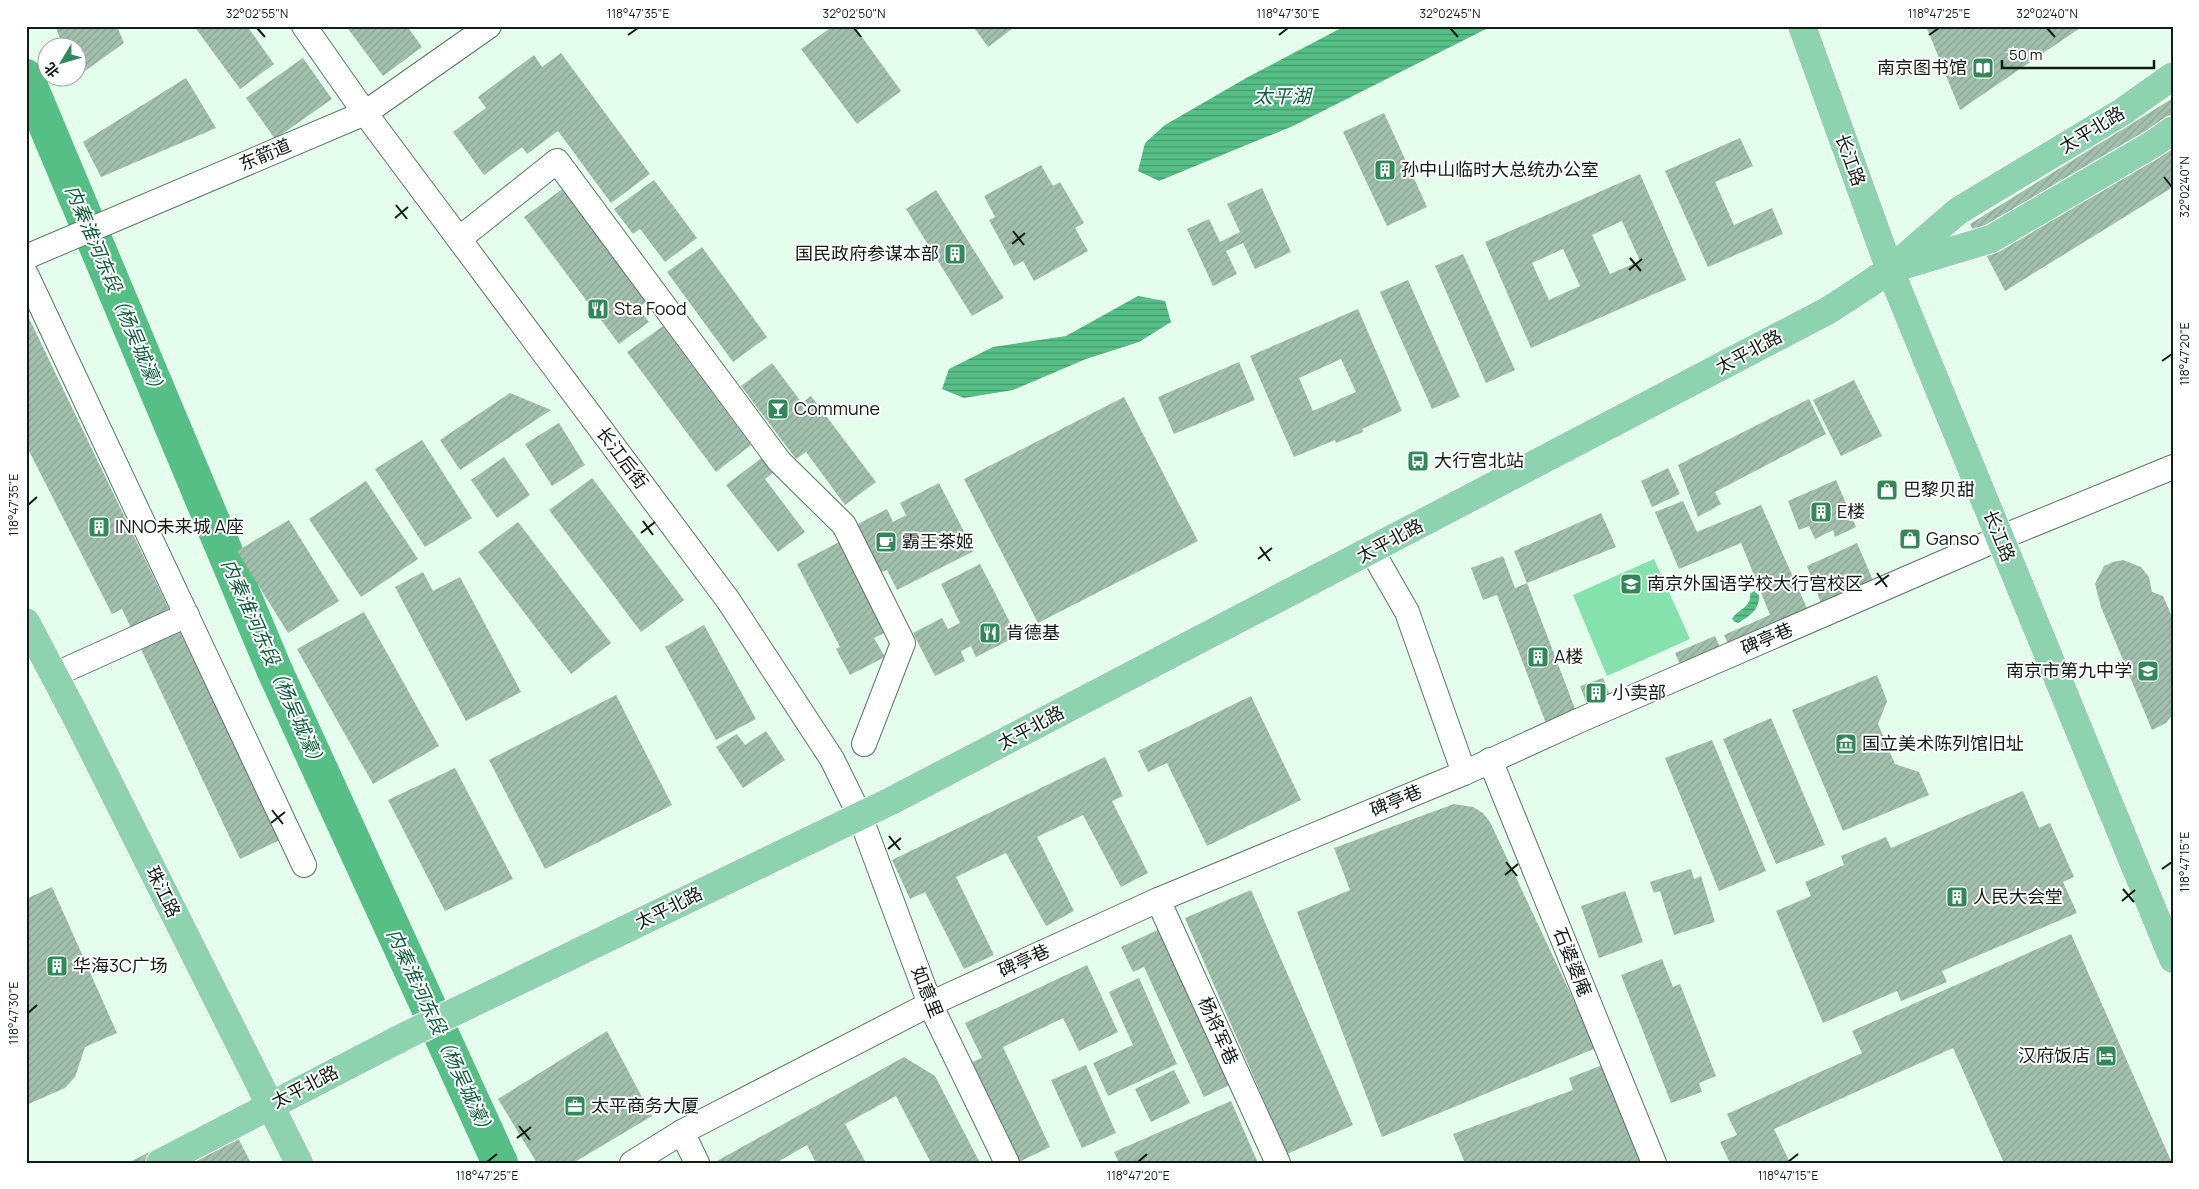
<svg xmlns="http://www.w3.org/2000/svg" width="2199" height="1189" font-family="Manrope,'Noto Sans SC',sans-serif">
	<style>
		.garden { fill: #85e2ac }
		.water { fill: url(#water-rules) }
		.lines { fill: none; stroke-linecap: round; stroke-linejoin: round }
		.river { stroke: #55bf85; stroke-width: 36 }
		.building { fill: url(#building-hatch); fill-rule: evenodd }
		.minor-casing { stroke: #5a7665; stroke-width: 26 }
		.major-casing { stroke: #fff; stroke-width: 30 }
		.minor { stroke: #fff; stroke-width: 24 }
		.major { stroke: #8ed3af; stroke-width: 28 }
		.ticks { fill: none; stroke: #111c15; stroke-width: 2 }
		.labels { text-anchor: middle; stroke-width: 4; stroke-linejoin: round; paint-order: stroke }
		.poi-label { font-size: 18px; fill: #111c15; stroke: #fff; text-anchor: start }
		.street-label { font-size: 18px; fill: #111c15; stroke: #fff }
		.water-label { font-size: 19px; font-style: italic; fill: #0d5e39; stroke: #fff }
		.neatline { fill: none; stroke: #111c15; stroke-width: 2 }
		.ticks-label { font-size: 12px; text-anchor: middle; fill: #111c15 }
	</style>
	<defs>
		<pattern id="water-rules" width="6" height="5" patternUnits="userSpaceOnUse" patternTransform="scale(1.25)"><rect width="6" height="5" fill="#55bf85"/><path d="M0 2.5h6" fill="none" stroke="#459a6c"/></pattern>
		<pattern id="building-hatch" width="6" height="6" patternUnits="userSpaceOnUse" patternTransform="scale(1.25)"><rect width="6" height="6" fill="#a2c0ad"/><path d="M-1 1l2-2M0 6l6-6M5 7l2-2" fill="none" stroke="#8aa494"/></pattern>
	</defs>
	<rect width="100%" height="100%" fill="#e4fded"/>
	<polygon class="garden" points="1654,559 1690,639 1607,676 1573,595"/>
	<g class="water">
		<polygon points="1345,26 1486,26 1486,29 1293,126 1159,181 1138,171 1145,143 1165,125 1248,77"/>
		<polygon points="1138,296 1165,301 1171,322 1139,342 1086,359 1013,390 964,398 942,389 949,369 993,347 1066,336"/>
		<path d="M1754,591l5,4c1,14 -9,21 -21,28l-3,-1 -3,-3c6,-10 20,-12 18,-25z"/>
	</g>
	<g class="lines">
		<polyline class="river" points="26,77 274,669 500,1163"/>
	</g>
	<g class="building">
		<polygon points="55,26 117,26 124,43 78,76 78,48 64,48"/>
		<polygon points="194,26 247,26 274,64 240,89"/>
		<polygon points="346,26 407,26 422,47 383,76"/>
		<polygon points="833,26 854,26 901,91 857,124 801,49"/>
		<polygon points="973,26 1016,26 988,47"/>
		<polygon points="1926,26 2083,26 1960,110"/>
		<polygon points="561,53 650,174 611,203 558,131 527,154 522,147 484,175 453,132 486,108 478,97 534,55 542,67"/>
		<polygon points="303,58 332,99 275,139 246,98"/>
		<polygon points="186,78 216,128 101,177 83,142"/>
		<polygon points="2173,98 2173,187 2005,291 1970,224"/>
		<polygon points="1384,113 1427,207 1387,226 1343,132"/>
		<polygon points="1740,138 1753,166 1715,182 1734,225 1772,208 1783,234 1708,267 1665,171"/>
		<polygon points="1041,165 1053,186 1060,182 1084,223 1075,228 1088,251 1034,281 1023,261 1014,266 989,220 995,217 984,196"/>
		<path d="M1640,174l46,106 -155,68 -46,-106zM1622,221l18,40 -30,13 -18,-39zM1563,249l17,37 -31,14 -17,-37z"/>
		<polygon points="654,180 697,238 665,262 640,229 633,234 614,209"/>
		<polygon points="568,185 651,298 638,308 649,322 619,344 524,217"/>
		<polygon points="1262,188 1291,252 1255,269 1243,243 1226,251 1237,274 1213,286 1187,229 1209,219 1220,242 1240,232 1227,204"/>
		<polygon points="936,190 1004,298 972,316 906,209"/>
		<polygon points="702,247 767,337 733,362 667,272"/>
		<polygon points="1463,254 1515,370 1486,383 1435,266"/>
		<polygon points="1408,280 1460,397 1432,409 1380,292"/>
		<path d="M1358,309l44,102 -40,18 1,3 -27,11 -1,-3 -41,17 -44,-101zM1341,359l15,33 -43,19 -14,-33z"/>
		<polygon points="26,312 280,840 240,859 122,609 112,614 26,445"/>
		<polygon points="663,326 751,445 716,472 627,352"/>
		<polygon points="1239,362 1255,400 1174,434 1158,397"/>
		<polygon points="772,363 802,403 811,396 876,482 845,505 806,452 796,459 741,386"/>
		<polygon points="1854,380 1882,436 1841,456 1813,400"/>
		<polygon points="510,393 551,410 460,470 440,440"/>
		<polygon points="1124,397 1198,541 1038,623 964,479"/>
		<polygon points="1809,399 1826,434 1715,492 1721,504 1698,517 1678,465"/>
		<polygon points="559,423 585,465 552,486 525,444"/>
		<polygon points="422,440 472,518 425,547 375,469"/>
		<polygon points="764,456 775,471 765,479 805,532 778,552 726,485"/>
		<polygon points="504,457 530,495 497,518 471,480"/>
		<polygon points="1668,468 1680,494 1652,507 1641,481"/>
		<polygon points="592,478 684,600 641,632 549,510"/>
		<polygon points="1836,480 1856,527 1835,537 1833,530 1815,539 1809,526 1799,530 1788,501"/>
		<polygon points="366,481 418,559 361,597 309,519"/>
		<polygon points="939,483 974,551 897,590 887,570 881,572 856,525 887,509 893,522 906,515 900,503"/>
		<polygon points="1683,501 1697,532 1761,505 1810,615 1730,649 1724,635 1770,615 1741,543 1679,569 1655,512"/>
		<polygon points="1601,513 1616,547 1527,583 1514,551"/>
		<polygon points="289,520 339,601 288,633 237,551"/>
		<polygon points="518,522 611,643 571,674 478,552"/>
		<polygon points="843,540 890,630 874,638 885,657 850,675 836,649 840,647 797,564"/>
		<polygon points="1857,543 1878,592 1825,614 1807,566"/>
		<polygon points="1503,556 1515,588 1527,583 1577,714 1547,726 1497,595 1483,600 1471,568"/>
		<polygon points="2123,560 2141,567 2149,577 2152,592 2163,596 2173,619 2173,714 2166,723 2152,730 2101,607 2095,584 2104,566 2113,562"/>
		<polygon points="980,564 1017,636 976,657 971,646 961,651 965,661 935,676 913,633 942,618 948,629 960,623 941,584"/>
		<polygon points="423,572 433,591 460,577 521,692 466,721 395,587"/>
		<polygon points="364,612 439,746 373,784 297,649"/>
		<polygon points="704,625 756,719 716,740 665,647"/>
		<polygon points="1715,636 1722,652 1683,671 1675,653"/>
		<polygon points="1877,675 1887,701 1878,724 1895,764 1919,772 1929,795 1843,831 1792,710"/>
		<polygon points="1603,678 1612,700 1589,710 1580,686"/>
		<polygon points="616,695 672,805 545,869 489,760"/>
		<polygon points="1251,696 1301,800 1207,846 1167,763 1148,772 1138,751"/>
		<polygon points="1771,718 1825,845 1776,864 1723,739"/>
		<polygon points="766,731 785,760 743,788 716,747 737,734 745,745"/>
		<polygon points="1712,740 1766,871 1719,891 1665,758"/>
		<polygon points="1105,757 1123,796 1112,801 1148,873 1121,887 1083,815 1037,837 1074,911 1046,926 1006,853 956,877 994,955 964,969 925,892 910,899 892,860"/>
		<polygon points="455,768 513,879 445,911 388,800"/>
		<polygon points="2023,791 2039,828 2050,823 2074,877 2063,882 2077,913 1942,971 1947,982 1901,1001 1897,991 1823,1023 1776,911 1811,896 1805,882 1844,865 1841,856 1886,837 1891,848"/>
		<polygon points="1454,804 1473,807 1483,813 1490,822 1596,1048 1382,1137 1297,912 1350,890 1334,848"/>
		<polygon points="1691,869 1694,879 1701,876 1715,922 1674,935 1660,891 1654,893 1650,882"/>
		<polygon points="52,887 117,1033 85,1047 75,1077 65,1088 26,1105 26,899"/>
		<polygon points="1251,890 1353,1125 1287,1154 1185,918"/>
		<polygon points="1625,891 1643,942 1599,958 1581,906"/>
		<polygon points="1164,927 1236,1082 1204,1097 1144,967 1133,972 1121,947"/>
		<polygon points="2071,934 2172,1163 2004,1163 1953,1048 1774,1129 1790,1163 1730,1163 1720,1142 1737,1135 1727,1114 1862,1053 1852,1031"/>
		<polygon points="1662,959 1673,987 1680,984 1716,1076 1699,1083 1702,1092 1671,1103 1621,975"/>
		<polygon points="1087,965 1118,1032 1079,1051 1063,1018 1003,1047 1050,1147 1019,1162 972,1062 982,1058 965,1023"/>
		<polygon points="1139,978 1177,1064 1108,1096 1093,1063 1133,1045 1109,992"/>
		<polygon points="607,1031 652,1116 573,1163 537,1163 498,1099"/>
		<polygon points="904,1057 935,1076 980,1163 931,1163 896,1096 845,1124 866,1163 816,1163 807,1145 776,1163 719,1163 717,1161"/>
		<polygon points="1605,1064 1643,1163 1465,1163 1453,1134 1573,1090 1569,1078"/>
		<polygon points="1086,1065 1116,1133 1082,1148 1051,1080"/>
		<polygon points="1174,1070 1190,1103 1151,1122 1135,1089"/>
		<polygon points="1231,1101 1258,1163 1119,1163 1114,1152"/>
		<polygon points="225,1113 251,1163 128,1163"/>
	</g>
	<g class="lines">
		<g class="minor-casing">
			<g id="minor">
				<polyline points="304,26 365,113 728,600 832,759 860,816 930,1004 1007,1163"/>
				<polyline points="459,239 557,161 779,461 844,525 903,643 864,744"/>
				<polyline points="26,257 365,113 489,26"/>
				<polyline points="26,274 304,865"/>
				<polyline points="1372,551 1407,612 1464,773"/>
				<polyline points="54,675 187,615"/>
				<polyline points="1490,760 1654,1163"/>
				<polyline points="1158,900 1278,1163"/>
				<polyline points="682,1132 697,1163"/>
				<polyline points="632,1163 682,1132 930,1004 1158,900 1464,773 1578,721 2000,538 2173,467"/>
			</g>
		</g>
		<g class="major-casing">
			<g id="major">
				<polyline points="1802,26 1890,270 2173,959"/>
				<polyline points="1898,267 1991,239 2153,144 2173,130"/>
				<polyline points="26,622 75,715 299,1163"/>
				<polyline points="160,1163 407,1035 891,801 1829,310 1890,270 1958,211 2122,112 2173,76"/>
			</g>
		</g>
		<use href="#minor" class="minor"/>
		<use href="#major" class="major"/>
	</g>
	<path class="ticks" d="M257,28l8,9M854,28l7,9M1450,28l8,9M2047,28l8,9M628,35l10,-7M1279,35l9,-7M1929,35l10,-7M2164,177l8,10M396,205l11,14M395,218l13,-11M1013,231l11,14M1012,244l13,-11M1630,258l11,13M1629,270l13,-11M2162,361l10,-7M28,505l9,-8M643,521l10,14M641,533l14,-11M1260,547l10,14M1258,559l14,-11M1877,573l10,14M1875,585l14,-10M272,810l11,14M271,823l14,-11M889,836l11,14M888,849l13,-11M1506,862l11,14M2162,869l10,-7M1505,875l13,-11M2123,889l11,13M2122,901l13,-11M28,1013l9,-8M519,1126l11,14M517,1138l14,-11M487,1162l10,-8M1138,1162l9,-8M1788,1162l10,-8"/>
	<defs>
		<g id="library-square" transform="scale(1.125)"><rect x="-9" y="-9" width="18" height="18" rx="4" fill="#33885b" stroke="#fff"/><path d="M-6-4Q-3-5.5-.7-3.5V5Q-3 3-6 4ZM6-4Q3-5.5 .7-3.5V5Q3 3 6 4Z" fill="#fff"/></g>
		<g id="building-square" transform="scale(1.125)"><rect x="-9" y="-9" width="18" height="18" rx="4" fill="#33885b" stroke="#fff"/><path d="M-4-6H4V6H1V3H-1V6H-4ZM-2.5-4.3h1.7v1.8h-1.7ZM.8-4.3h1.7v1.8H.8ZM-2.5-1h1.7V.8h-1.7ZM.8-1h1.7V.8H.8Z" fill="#fff"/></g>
		<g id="restaurant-square" transform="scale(1.125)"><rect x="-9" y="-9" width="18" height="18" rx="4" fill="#33885b" stroke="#fff"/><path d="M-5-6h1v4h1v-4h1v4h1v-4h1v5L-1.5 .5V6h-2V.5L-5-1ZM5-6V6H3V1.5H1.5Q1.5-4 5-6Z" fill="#fff"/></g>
		<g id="bar-square" transform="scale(1.125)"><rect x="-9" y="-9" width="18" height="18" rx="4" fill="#33885b" stroke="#fff"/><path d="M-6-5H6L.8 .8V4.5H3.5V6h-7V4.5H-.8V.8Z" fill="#fff"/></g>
		<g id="bus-square" transform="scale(1.125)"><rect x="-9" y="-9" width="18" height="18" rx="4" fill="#33885b" stroke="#fff"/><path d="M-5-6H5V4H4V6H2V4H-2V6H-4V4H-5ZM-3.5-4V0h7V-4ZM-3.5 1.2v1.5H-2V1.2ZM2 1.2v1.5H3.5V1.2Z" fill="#fff"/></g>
		<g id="shop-square" transform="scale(1.125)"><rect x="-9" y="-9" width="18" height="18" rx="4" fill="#33885b" stroke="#fff"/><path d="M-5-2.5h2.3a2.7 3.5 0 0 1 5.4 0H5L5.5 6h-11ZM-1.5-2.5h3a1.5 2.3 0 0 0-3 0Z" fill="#fff"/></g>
		<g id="cafe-square" transform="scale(1.125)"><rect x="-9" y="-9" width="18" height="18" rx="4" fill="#33885b" stroke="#fff"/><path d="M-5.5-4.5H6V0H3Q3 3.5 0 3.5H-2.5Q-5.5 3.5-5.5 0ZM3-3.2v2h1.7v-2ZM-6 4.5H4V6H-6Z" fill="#fff"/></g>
		<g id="school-square" transform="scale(1.125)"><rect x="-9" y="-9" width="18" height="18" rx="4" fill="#33885b" stroke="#fff"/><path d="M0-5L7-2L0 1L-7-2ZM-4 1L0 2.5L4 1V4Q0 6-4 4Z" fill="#fff"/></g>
		<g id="museum-square" transform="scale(1.125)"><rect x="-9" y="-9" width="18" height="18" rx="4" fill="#33885b" stroke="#fff"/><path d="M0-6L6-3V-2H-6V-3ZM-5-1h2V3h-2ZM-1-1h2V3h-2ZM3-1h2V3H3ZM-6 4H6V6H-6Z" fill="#fff"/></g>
		<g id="hotel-square" transform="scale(1.125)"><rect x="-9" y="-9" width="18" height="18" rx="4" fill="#33885b" stroke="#fff"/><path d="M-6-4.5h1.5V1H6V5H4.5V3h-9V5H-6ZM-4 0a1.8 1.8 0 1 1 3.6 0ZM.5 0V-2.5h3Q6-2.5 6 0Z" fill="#fff"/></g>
		<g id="office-square" transform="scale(1.125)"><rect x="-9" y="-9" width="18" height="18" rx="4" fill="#33885b" stroke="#fff"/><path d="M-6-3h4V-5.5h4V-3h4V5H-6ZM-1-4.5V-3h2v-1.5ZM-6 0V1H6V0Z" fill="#fff"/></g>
	</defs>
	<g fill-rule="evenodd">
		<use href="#library-square" x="1983" y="68"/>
		<use href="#building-square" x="1385" y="170"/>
		<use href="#building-square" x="955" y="254"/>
		<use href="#restaurant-square" x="598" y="309"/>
		<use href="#bar-square" x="778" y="409"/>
		<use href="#bus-square" x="1418" y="461"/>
		<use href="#shop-square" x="1887" y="490"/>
		<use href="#building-square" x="1821" y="512"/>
		<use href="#building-square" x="99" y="527"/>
		<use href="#shop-square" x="1910" y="539"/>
		<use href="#cafe-square" x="886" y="542"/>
		<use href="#school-square" x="1631" y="584"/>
		<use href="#restaurant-square" x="990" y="633"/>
		<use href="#building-square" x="1538" y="657"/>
		<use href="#school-square" x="2148" y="671"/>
		<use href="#building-square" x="1596" y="693"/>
		<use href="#museum-square" x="1846" y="744"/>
		<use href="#building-square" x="1957" y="897"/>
		<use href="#building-square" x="57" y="966"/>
		<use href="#hotel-square" x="2106" y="1056"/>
		<use href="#office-square" x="575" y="1106"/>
	</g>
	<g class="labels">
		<g class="poi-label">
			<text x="1967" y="74" text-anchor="end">南京图书馆</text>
			<text x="1401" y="176">孙中山临时大总统办公室</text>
			<text x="939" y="260" text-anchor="end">国民政府参谋本部</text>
			<text x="614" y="315">Sta Food</text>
			<text x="794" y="415">Commune</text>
			<text x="1434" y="467">大行宫北站</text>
			<text x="1903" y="496">巴黎贝甜</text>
			<text x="1837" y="518">E楼</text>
			<text x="115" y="533">INNO未来城 A座</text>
			<text x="1926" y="545">Ganso</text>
			<text x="902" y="548">霸王茶姬</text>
			<text x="1647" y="590">南京外国语学校大行宫校区</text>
			<text x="1006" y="639">肯德基</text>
			<text x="1554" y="663">A楼</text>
			<text x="2132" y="677" text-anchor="end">南京市第九中学</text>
			<text x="1612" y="699">小卖部</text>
			<text x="1862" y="750">国立美术陈列馆旧址</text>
			<text x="1973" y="903">人民大会堂</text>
			<text x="73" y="972">华海3C广场</text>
			<text x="2090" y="1062" text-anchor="end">汉府饭店</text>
			<text x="591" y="1112">太平商务大厦</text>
		</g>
		<g class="street-label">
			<text transform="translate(2092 130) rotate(-31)" y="6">太平北路</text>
			<text transform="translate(265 155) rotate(-23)" y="6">东箭道</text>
			<text transform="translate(1850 160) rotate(70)" y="6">长江路</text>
			<text transform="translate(1749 352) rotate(-28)" y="6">太平北路</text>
			<text transform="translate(622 458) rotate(53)" y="6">长江后街</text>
			<text transform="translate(1999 536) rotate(68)" y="6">长江路</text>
			<text transform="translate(1390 541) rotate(-28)" y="6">太平北路</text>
			<text transform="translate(1767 639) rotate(-23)" y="6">碑亭巷</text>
			<text transform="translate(1031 728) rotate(-28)" y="6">太平北路</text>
			<text transform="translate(1396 801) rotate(-23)" y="6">碑亭巷</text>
			<text transform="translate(163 892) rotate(64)" y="6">珠江路</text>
			<text transform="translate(669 908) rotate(-26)" y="6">太平北路</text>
			<text transform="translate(1024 961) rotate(-25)" y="6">碑亭巷</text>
			<text transform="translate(1572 962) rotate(68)" y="6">石婆婆庵</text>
			<text transform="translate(927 992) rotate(68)" y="6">如意里</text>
			<text transform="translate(1218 1031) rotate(66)" y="6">杨将军巷</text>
			<text transform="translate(305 1087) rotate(-27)" y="6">太平北路</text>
		</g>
		<g class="water-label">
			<text x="1282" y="103">太平湖</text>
			<text transform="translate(116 291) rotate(67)" y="7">内秦淮河东段（杨吴城濠）</text>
			<text transform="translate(274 664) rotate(66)" y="7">内秦淮河东段（杨吴城濠）</text>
			<text transform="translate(441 1033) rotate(65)" y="7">内秦淮河东段（杨吴城濠）</text>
		</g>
	</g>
	<rect width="2199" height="1189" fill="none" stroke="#ffffff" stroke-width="55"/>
	<g transform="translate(62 62) rotate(232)"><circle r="24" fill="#ffffff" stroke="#a0a4a1"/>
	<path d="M0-4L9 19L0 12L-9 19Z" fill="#33885b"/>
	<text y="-8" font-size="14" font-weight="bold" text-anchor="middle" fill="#111c15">北</text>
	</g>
	<path d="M2002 60v8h152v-8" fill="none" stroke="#111c15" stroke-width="2.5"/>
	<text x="2009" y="60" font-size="15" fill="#111c15" stroke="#ffffff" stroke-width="4" paint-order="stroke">50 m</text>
	<rect x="28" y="28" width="2144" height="1134" class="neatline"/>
	<g class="ticks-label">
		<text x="257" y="18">32°02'55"N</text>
		<text x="638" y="18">118°47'35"E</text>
		<text x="854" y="18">32°02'50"N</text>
		<text x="1288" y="18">118°47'30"E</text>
		<text x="1450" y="18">32°02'45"N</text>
		<text x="1939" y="18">118°47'25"E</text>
		<text x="2047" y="18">32°02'40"N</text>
		<text transform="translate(2185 187) rotate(-90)" y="4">32°02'40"N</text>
		<text transform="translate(2185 354) rotate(-90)" y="4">118°47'20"E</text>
		<text transform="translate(14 505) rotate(-90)" y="4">118°47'35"E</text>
		<text transform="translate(2185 862) rotate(-90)" y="4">118°47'15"E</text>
		<text transform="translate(14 1013) rotate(-90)" y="4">118°47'30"E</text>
		<text x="487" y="1180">118°47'25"E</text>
		<text x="1138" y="1180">118°47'20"E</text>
		<text x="1788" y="1180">118°47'15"E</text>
	</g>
</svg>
